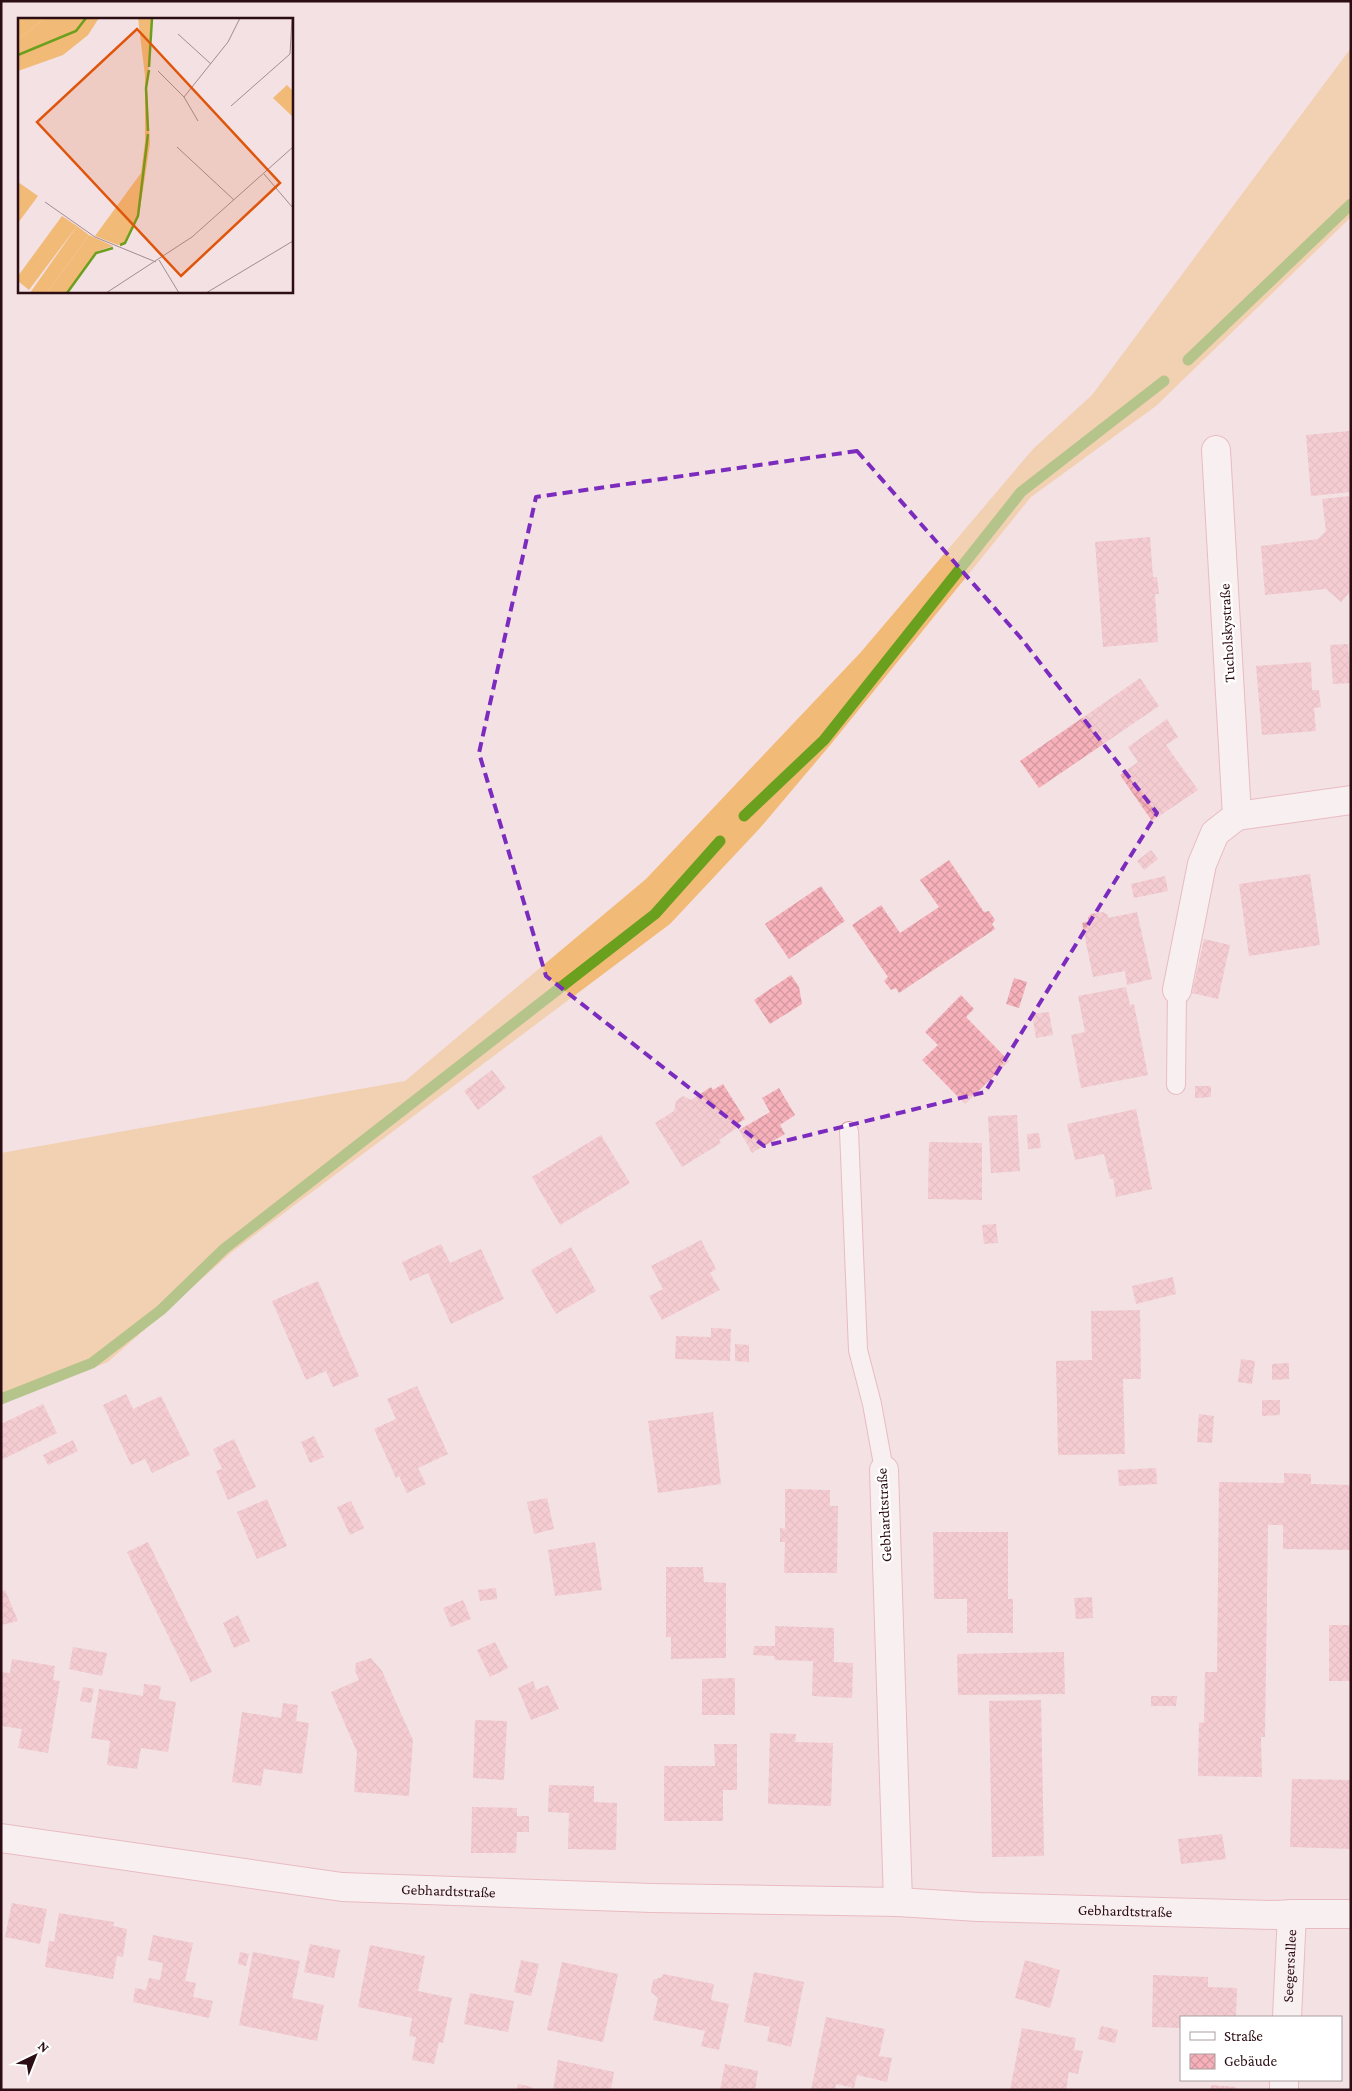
<svg xmlns="http://www.w3.org/2000/svg" width="1352" height="2091" font-family="'Crimson Pro',serif">
	<style>
		.grass { fill: #f2ba77 }
		.lines { fill: none; stroke-linecap: round; stroke-linejoin: round }
		.stream { stroke: #6aa01d; stroke-width: 11 }
		.building { fill: url(#building-cross-hatch) }
		.lane-casing { stroke: #de8c98; stroke-width: 20 }
		.street-casing { stroke: #de8c98; stroke-width: 30 }
		.lane { stroke: #fff; stroke-width: 18 }
		.street { stroke: #fff; stroke-width: 28 }
		.marked { fill: none; stroke: #7b2cbf; stroke-width: 4; stroke-dasharray: 10 6; stroke-linejoin: round }
		.labels { text-anchor: middle; stroke-width: 4.5; stroke-linejoin: round; paint-order: stroke }
		.street-label { font-size: 15px; fill: #2b0d13; stroke: #fff }
		.inset-river { fill: none; stroke: #6aa01d; stroke-width: 2.5 }
		.inset-road { fill: none; stroke: #a38c90; stroke-width: 1 }
		.view { fill: #df550c; fill-opacity: 0.15; stroke: #df550c; stroke-width: 2.5 }
		.inset-edge { fill: none; stroke: #2b0d13; stroke-width: 2.5 }
	</style>
	<defs>
		<pattern id="building-cross-hatch" width="8" height="8" patternUnits="userSpaceOnUse" patternTransform="scale(1.25)"><rect width="8" height="8" fill="#f6b1ba"/><path d="M0 0l8 8M0 8l8-8" fill="none" stroke="#d3979f"/></pattern>
	</defs>
	<rect width="100%" height="100%" fill="#f3e1e3"/>
	<polygon class="grass" points="1351,48 1351,217 1156,406 1031,497 831,744 760,828 670,924 232,1252 108,1362 1,1404 1,1153 405,1081 646,879 861,652 1033,449 1092,395"/>
	<g class="lines">
		<g class="stream">
			<polyline points="1188,360 1351,204"/>
			<polyline points="744,816 824,740 1021,492 1164,381"/>
			<polyline points="1,1399 92,1363 161,1310 224,1249 655,914 720,841"/>
		</g>
	</g>
	<g class="building">
		<polygon points="1349,431 1351,492 1311,496 1306,435"/>
		<polygon points="1351,496 1351,591 1341,602 1326,589 1265,595 1261,546 1318,539 1326,531 1322,499"/>
		<polygon points="1150,537 1153,577 1157,577 1159,594 1155,594 1158,642 1103,647 1095,542"/>
		<polygon points="1348,644 1351,683 1333,684 1330,645"/>
		<polygon points="1311,662 1312,690 1319,690 1321,707 1314,708 1316,731 1262,735 1256,666"/>
		<polygon points="1140,678 1159,706 1039,788 1020,761"/>
		<polygon points="1167,719 1178,737 1166,745 1198,790 1152,821 1120,775 1138,762 1128,747"/>
		<polygon points="1151,850 1158,859 1144,870 1137,861"/>
		<polygon points="949,860 984,912 989,911 995,920 992,924 995,929 899,993 896,988 891,990 884,981 888,977 852,925 881,905 900,933 939,907 920,880"/>
		<polygon points="1310,874 1320,945 1249,956 1239,884"/>
		<polygon points="1165,876 1168,891 1134,898 1131,884"/>
		<polygon points="821,886 845,921 789,959 765,924"/>
		<polygon points="1103,912 1108,915 1108,918 1137,912 1152,979 1127,985 1125,971 1093,977 1082,923 1089,921 1088,918 1091,914"/>
		<polygon points="1204,939 1230,945 1218,999 1192,993"/>
		<polygon points="791,975 799,987 802,1004 770,1024 754,1000"/>
		<polygon points="1014,978 1027,982 1019,1008 1006,1004"/>
		<polygon points="1126,987 1130,1005 1134,1004 1148,1075 1081,1088 1071,1035 1085,1032 1078,996"/>
		<polygon points="961,995 974,1009 966,1017 1009,1061 965,1104 922,1060 938,1045 925,1032"/>
		<polygon points="1049,1012 1053,1035 1036,1038 1032,1014"/>
		<polygon points="492,1070 506,1088 478,1110 464,1091"/>
		<polygon points="723,1084 745,1119 735,1125 737,1128 719,1140 721,1143 682,1167 655,1123 674,1111 676,1101 683,1096 691,1100 711,1087 713,1090"/>
		<polygon points="1195,1086 1211,1086 1211,1097 1195,1098"/>
		<polygon points="779,1088 795,1115 780,1125 785,1134 752,1153 739,1130 770,1112 762,1098"/>
		<polygon points="1136,1109 1152,1189 1116,1197 1113,1178 1110,1179 1104,1154 1075,1160 1067,1124"/>
		<polygon points="1017,1115 1020,1171 991,1173 988,1116"/>
		<polygon points="1039,1133 1041,1148 1028,1149 1027,1134"/>
		<polygon points="601,1135 630,1183 560,1225 532,1177"/>
		<polygon points="929,1142 982,1143 982,1200 928,1199"/>
		<polygon points="996,1224 998,1243 984,1244 982,1225"/>
		<polygon points="701,1240 716,1269 710,1273 720,1290 662,1320 649,1296 663,1289 651,1266"/>
		<polygon points="441,1244 450,1263 481,1249 504,1299 451,1324 428,1273 410,1281 402,1262"/>
		<polygon points="571,1247 596,1291 556,1314 531,1270"/>
		<polygon points="1173,1277 1176,1294 1136,1304 1132,1286"/>
		<polygon points="318,1281 359,1376 333,1387 326,1371 306,1380 272,1301"/>
		<polygon points="1140,1310 1141,1379 1123,1379 1125,1454 1058,1455 1056,1361 1092,1360 1091,1311"/>
		<polygon points="711,1328 731,1329 730,1361 675,1359 676,1336 711,1337"/>
		<polygon points="735,1344 749,1345 749,1362 735,1361"/>
		<polygon points="1241,1359 1255,1361 1252,1384 1238,1382"/>
		<polygon points="1289,1363 1289,1379 1272,1380 1272,1364"/>
		<polygon points="417,1386 448,1454 418,1468 426,1484 407,1493 399,1476 396,1478 374,1429 396,1419 387,1399"/>
		<polygon points="126,1394 133,1409 161,1396 190,1455 152,1473 145,1459 131,1465 103,1405"/>
		<polygon points="1262,1400 1280,1400 1280,1415 1262,1416"/>
		<polygon points="43,1404 57,1433 1,1460 1,1424"/>
		<polygon points="713,1412 721,1484 658,1493 648,1421"/>
		<polygon points="1199,1414 1214,1416 1212,1443 1197,1442"/>
		<polygon points="314,1436 324,1457 310,1463 301,1442"/>
		<polygon points="234,1439 256,1487 228,1500 216,1471 222,1469 213,1449"/>
		<polygon points="73,1440 78,1451 48,1465 43,1455"/>
		<polygon points="1156,1468 1157,1484 1119,1486 1118,1470"/>
		<polygon points="1284,1473 1311,1474 1311,1484 1351,1485 1351,1550 1283,1549 1283,1525 1268,1525 1265,1737 1261,1737 1262,1777 1198,1776 1199,1722 1204,1723 1205,1672 1217,1672 1219,1482 1284,1483"/>
		<polygon points="785,1489 830,1490 830,1506 838,1506 837,1573 784,1573 785,1542 780,1542 780,1528 785,1529"/>
		<polygon points="547,1498 554,1529 534,1534 527,1502"/>
		<polygon points="267,1499 287,1546 257,1559 237,1512"/>
		<polygon points="351,1501 364,1528 350,1535 337,1507"/>
		<polygon points="933,1532 1008,1532 1008,1599 1013,1599 1013,1633 967,1633 967,1599 934,1599"/>
		<polygon points="148,1542 212,1672 191,1682 127,1552"/>
		<polygon points="595,1542 602,1590 555,1596 548,1550"/>
		<polygon points="666,1567 703,1567 704,1582 726,1583 726,1658 671,1659 671,1637 666,1637"/>
		<polygon points="496,1588 497,1599 480,1601 478,1590"/>
		<polygon points="5,1590 18,1621 1,1625 1,1592"/>
		<polygon points="1092,1597 1093,1618 1076,1619 1074,1598"/>
		<polygon points="463,1600 471,1619 451,1627 443,1608"/>
		<polygon points="238,1615 250,1641 234,1648 223,1623"/>
		<rect x="1329" y="1625" width="22" height="56"/>
		<polygon points="775,1626 834,1628 834,1662 853,1663 852,1698 812,1696 813,1661 775,1660 774,1656 753,1655 754,1646 775,1646"/>
		<polygon points="495,1642 508,1668 490,1677 477,1650"/>
		<polygon points="73,1647 107,1653 102,1676 69,1669"/>
		<polygon points="1064,1652 1065,1694 958,1695 957,1654"/>
		<polygon points="371,1658 382,1671 413,1740 409,1796 354,1792 357,1752 331,1692 359,1680 355,1671 356,1663"/>
		<polygon points="12,1659 55,1666 53,1680 60,1681 48,1753 18,1748 22,1729 1,1726 1,1672 10,1673"/>
		<polygon points="735,1678 735,1715 702,1715 702,1679"/>
		<polygon points="533,1681 536,1690 548,1685 559,1709 531,1720 518,1688"/>
		<polygon points="144,1684 161,1686 159,1699 176,1702 168,1752 141,1748 137,1769 107,1765 110,1741 91,1738 99,1689 143,1696"/>
		<polygon points="83,1687 94,1689 91,1703 80,1701"/>
		<polygon points="1151,1696 1177,1696 1176,1706 1151,1706"/>
		<polygon points="1041,1700 1044,1856 992,1857 989,1701"/>
		<polygon points="283,1703 298,1705 296,1721 309,1723 302,1774 264,1769 261,1786 232,1782 242,1712 281,1718"/>
		<polygon points="475,1720 507,1721 504,1780 473,1778"/>
		<polygon points="770,1733 796,1734 795,1742 833,1743 831,1806 768,1804"/>
		<polygon points="714,1744 737,1744 737,1790 723,1790 723,1821 664,1821 664,1766 715,1766"/>
		<polygon points="1292,1779 1351,1780 1351,1849 1290,1847"/>
		<polygon points="549,1785 594,1786 594,1802 617,1803 616,1850 568,1849 569,1813 548,1812"/>
		<polygon points="472,1807 517,1808 517,1816 529,1816 529,1832 517,1832 516,1853 471,1853"/>
		<polygon points="1222,1834 1226,1859 1181,1864 1178,1839"/>
		<polygon points="12,1903 47,1909 40,1944 5,1937"/>
		<polygon points="59,1913 114,1922 113,1926 127,1929 123,1957 117,1956 113,1979 45,1967 49,1941 54,1942"/>
		<polygon points="153,1935 193,1943 185,1981 196,1983 193,1997 213,2001 209,2018 133,2002 135,1988 146,1990 149,1978 160,1980 163,1963 148,1960"/>
		<polygon points="310,1944 340,1950 334,1978 304,1972"/>
		<polygon points="370,1945 425,1956 418,1991 452,1998 443,2043 439,2042 434,2064 412,2060 416,2037 409,2036 412,2018 358,2007"/>
		<polygon points="240,1952 249,1954 246,1966 238,1964"/>
		<polygon points="253,1952 300,1961 292,1998 324,2005 317,2041 239,2025"/>
		<polygon points="521,1960 539,1964 531,1996 514,1992"/>
		<polygon points="1025,1960 1060,1970 1050,2008 1015,1998"/>
		<polygon points="562,1962 618,1974 603,2042 547,2030"/>
		<polygon points="754,1972 804,1982 791,2047 767,2041 770,2027 744,2022"/>
		<polygon points="663,1974 714,1984 711,2000 729,2004 719,2050 701,2046 705,2031 653,2020 658,1998 651,1992 653,1980 662,1977"/>
		<polygon points="1153,1975 1208,1977 1208,1987 1237,1988 1236,2017 1181,2017 1181,2028 1152,2027"/>
		<polygon points="470,1993 514,2001 508,2032 464,2024"/>
		<polygon points="826,2017 885,2029 879,2056 892,2058 887,2082 857,2075 854,2088 836,2084 835,2090 811,2090"/>
		<polygon points="1101,2026 1118,2030 1115,2043 1098,2039"/>
		<polygon points="1022,2028 1076,2038 1074,2050 1083,2051 1078,2074 1069,2072 1066,2090 1010,2090"/>
		<polygon points="558,2060 614,2072 611,2090 553,2090"/>
		<polygon points="725,2064 758,2071 755,2090 720,2090"/>
		<polygon points="518,2084 532,2087 531,2090 517,2090"/>
		<polygon points="1211,2085 1236,2087 1235,2090 1210,2090"/>
	</g>
	<g class="lines">
		<g class="lane-casing">
			<g id="lane">
				<polyline points="1176,1085 1177,990"/>
				<polyline points="849,1131 858,1350 872,1404 884,1470"/>
			</g>
		</g>
		<g class="street-casing">
			<g id="street">
				<polyline points="1237,816 1351,800"/>
				<polyline points="1177,990 1202,864 1215,833 1237,816 1216,450"/>
				<polyline points="884,1470 898,1902"/>
				<path id="s1" d="M1,1838l341,49 310,11 246,4 80,5 298,8 16,-1h59"/>
				<path id="s2" d="M1287,2017l5,-103"/>
				<polyline points="1284,2090 1284,2080"/>
			</g>
		</g>
		<use href="#lane" class="lane"/>
		<use href="#street" class="street"/>
	</g>
	<path d="M0 0H1352V2091H0ZM857,451l163,186 137,176 -172,279 -221,54 -218,-170 -67,-223 57,-256z" fill="#f3e1e3" fill-opacity=".55" fill-rule="evenodd"/>
	<path class="marked" d="M857,451l163,186 137,176 -172,279 -221,54 -218,-170 -67,-223 57,-256z"/>
	<g class="labels">
		<g class="street-label">
			<text transform="translate(1227 633) rotate(-93)" y="5">Tucholskystraße</text>
			<text transform="translate(884 1515) rotate(-93)" y="5">Gebhardtstraße</text>
			<text dy="5" stroke="none"><textPath href="#s1" startOffset="451">Gebhardtstraße</textPath></text>
			<text dy="5" stroke="none"><textPath href="#s1" startOffset="1128">Gebhardtstraße</textPath></text>
			<text dy="5" stroke="none"><textPath href="#s2" startOffset="51">Seegersallee</textPath></text>
		</g>
	</g>
	<g transform="translate(18 18)">
		<rect width="275" height="275" fill="#f3e1e3"/>
		<path d="M81,0l-11,17 -25,20 -45,16v-31l26,-21zM120,0h15l-6,70 3,56 -11,71 -13,27 -8,3 -23,-9 46,-63 4,-31v-66zM0,164l20,14 -20,27zM44,198l15,10 -48,64 -11,-9v-5zM71,217l24,11 -15,5 -31,42h-20z" fill="#f2ba77"/>
		<path d="M0,0h35l-9,1 -26,21zM269,67l6,6v26l-20,-19zM59,208l12,9 -42,58h-17z" fill="#f2ba77"/>
		<path class="inset-river" d="M0,37l58,-24 10,-13M131,49l3,-49M130,113l-2,-43 3,-18M102,227l5,-2 13,-27 10,-82M49,275l29,-40 17,-5"/>
		<path class="inset-road" d="M160,16l33,30M140,53l26,26 14,24M166,79l44,-55 12,-24M213,88l59,-52 2,-36M159,129l57,53M246,156l29,34M27,184l50,35 61,25M141,242l20,33M88,275l86,-56 101,-90M188,275l87,-52"/>
		<path class="view" d="M119,11l143,154 -99,93 -144,-154z"/>
		<rect width="275" height="275" class="inset-edge"/>
	</g>
	<rect width="1352" height="2091" fill="none" stroke="#2b0d13" stroke-width="5"/>
	<rect x="1180" y="2016" width="162" height="65" fill="#ffffff" stroke="#aa9ea1"/>
	<rect x="1190" y="2032" width="25" height="8" fill="#ffffff" stroke="#aa9ea1"/>
	<text x="1224" y="2041" font-size="15" fill="#2b0d13">Straße</text>
	<rect x="1190" y="2054" width="25" height="15" fill="url(#building-cross-hatch)" stroke="#aa9ea1"/>
	<text x="1224" y="2066" font-size="15" fill="#2b0d13">Gebäude</text>
	<g transform="translate(35 2056) rotate(43)" stroke="#ffffff" stroke-width="4" paint-order="stroke">
	<path d="M0-4L9 19L0 12L-9 19Z" fill="#2b0d13"/>
	<text y="-8" font-size="14" font-weight="bold" text-anchor="middle" fill="#2b0d13">N</text>
	</g>
</svg>
